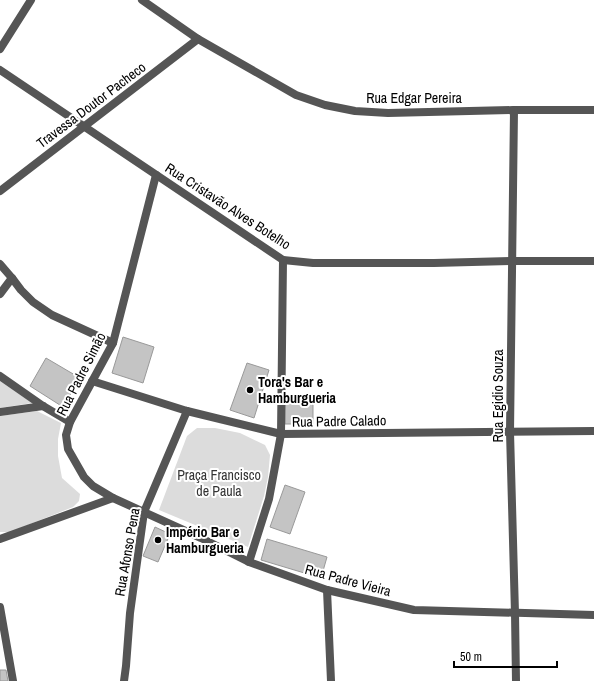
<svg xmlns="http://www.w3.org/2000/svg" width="594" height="681" font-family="'Archivo Narrow',sans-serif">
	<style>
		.green { fill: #dcdcdc }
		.building { fill: #c4c4c4; stroke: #999 }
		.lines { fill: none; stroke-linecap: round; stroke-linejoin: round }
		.minor { stroke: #555; stroke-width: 8 }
		.poi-dot { fill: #000; stroke: #fff; stroke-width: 1.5 }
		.labels { text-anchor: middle; stroke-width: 4; stroke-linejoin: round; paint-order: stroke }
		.street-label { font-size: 14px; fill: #000; stroke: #fff }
		.poi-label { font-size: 14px; font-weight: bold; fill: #000; stroke: #fff; text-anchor: start }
		.park-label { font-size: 14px; fill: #333; stroke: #fff }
	</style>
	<rect width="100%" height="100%" fill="#fff"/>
	<g class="green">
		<polygon points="0,381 32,403 0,408"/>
		<polygon points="37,411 61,423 58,439 58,456 62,478 80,494 79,501 73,507 10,532 0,532 0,416"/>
		<polygon points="197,428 215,428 240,433 265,445 270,455 268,477 264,496 248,547 159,510 187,436"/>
	</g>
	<g class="building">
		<polygon points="123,337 154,347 143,383 112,373"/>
		<polygon points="46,358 80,378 63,407 30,386"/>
		<polygon points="247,363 269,370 254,418 230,410"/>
		<rect x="285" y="397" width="28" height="27"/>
		<polygon points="285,485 305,492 290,534 270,527"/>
		<polygon points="155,527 170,534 158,562 143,556"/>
		<polygon points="267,539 327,557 321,578 261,560"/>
		<polygon points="0,670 6,670 8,681 0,681"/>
	</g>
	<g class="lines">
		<g class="minor">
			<polyline points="142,0 198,39 296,95 325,105 355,111 388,113 514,110 594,110"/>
			<polyline points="0,49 31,0"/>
			<polyline points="0,70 283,260 313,263 434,263 512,261 594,261"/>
			<polyline points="514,110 510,432 515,613 516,681"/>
			<polyline points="156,175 113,343 70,422 66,435 68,449 84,477 93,486 113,498 201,538 249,562 327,590 414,610 594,615"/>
			<polyline points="0,191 198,39"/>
			<polyline points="0,264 12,278 21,290 33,302 52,315 113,343"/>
			<polyline points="0,294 12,278"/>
			<polyline points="0,376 43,406 70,422"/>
			<polyline points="92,381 187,411 281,434 594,431"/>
			<polyline points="0,412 43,406"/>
			<polyline points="0,539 113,498"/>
			<polyline points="249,562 269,499 281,434 283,260"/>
			<polyline points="327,590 331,681"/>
			<polyline points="0,607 13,681"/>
			<polyline points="124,681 126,666 130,613 144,512 187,411"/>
		</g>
	</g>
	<g class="poi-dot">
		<circle cx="250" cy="390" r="4"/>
		<circle cx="158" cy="540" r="4"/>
	</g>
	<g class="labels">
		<g class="street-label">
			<text x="414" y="103">Rua Edgar Pereira</text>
			<text transform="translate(91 105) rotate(-37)" y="5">Travessa Doutor Pacheco</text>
			<text transform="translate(228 206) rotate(33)" y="5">Rua Cristavão Alves Botelho</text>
			<text transform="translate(81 374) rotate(-63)" y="5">Rua Padre Simão</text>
			<text transform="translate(498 396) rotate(-90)" y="5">Rua Egidio Souza</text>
			<text transform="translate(339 421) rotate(-1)" y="5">Rua Padre Calado</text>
			<text transform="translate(127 552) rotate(-80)" y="5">Rua Afonso Pena</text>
			<text transform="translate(348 580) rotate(15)" y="5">Rua Padre Vieira</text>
		</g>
		<g class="poi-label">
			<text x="258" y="387">Tora's Bar e<tspan x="258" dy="16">Hamburgueria</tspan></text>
			<text x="166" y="537">Império Bar e<tspan x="166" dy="16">Hamburgueria</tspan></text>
		</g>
		<g class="park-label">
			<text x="219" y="480">Praça Francisco<tspan x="219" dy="16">de Paula</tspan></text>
		</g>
	</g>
	<path d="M454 661v6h103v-6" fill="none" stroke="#000000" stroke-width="2"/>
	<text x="460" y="661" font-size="12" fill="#000000" stroke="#ffffff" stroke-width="3" paint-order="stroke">50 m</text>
</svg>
